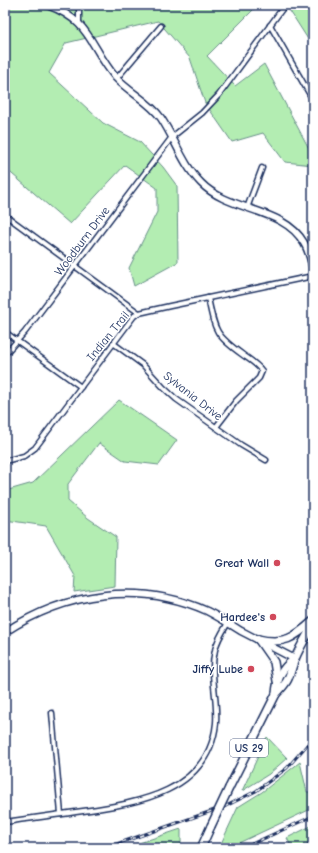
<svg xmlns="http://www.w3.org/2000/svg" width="318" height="853" font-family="'Comic Neue',sans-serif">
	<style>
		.green { fill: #b3edb2; stroke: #678e88 }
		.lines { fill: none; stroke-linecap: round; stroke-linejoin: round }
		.street-casing { stroke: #1b2f5e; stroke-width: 7 }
		.secondary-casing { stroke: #1b2f5e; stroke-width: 9 }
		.primary-casing { stroke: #1b2f5e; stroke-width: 10 }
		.street { stroke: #fff; stroke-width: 4 }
		.secondary { stroke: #fff; stroke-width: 6 }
		.primary { stroke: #fff; stroke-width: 7 }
		.rail-casing { stroke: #1b2f5e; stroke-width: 3 }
		.rail { stroke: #fff; stroke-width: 1.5; stroke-dasharray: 4.5; stroke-linecap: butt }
		.primary-bridge-casing { stroke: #1b2f5e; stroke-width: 10; stroke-linecap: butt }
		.primary-bridge { stroke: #fff; stroke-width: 7 }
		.poi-dot { fill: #d1495b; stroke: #fff; stroke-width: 1.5 }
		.labels { text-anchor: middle; stroke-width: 3; stroke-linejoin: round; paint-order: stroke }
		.shield { fill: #fff; stroke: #5f6d8e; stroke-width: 1 }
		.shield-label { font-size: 11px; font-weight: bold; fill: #1b2f5e }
		.street-label { font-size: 12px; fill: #1b2f5e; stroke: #fff }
		.poi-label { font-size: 12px; font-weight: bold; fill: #1b2f5e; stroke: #fff; text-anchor: end }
	</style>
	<rect width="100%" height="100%" fill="#fff"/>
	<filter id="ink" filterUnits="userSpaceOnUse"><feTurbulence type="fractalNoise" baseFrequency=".025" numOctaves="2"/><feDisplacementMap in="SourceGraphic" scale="8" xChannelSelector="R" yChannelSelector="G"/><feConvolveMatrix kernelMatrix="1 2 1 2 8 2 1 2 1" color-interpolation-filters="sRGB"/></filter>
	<g filter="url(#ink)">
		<g class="green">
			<polygon points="5,5 258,5 207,56 235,86 264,64 313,156 313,165 285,162 263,133 232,142 205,103 190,58 158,21 66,43 49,73 103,123 140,142 163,167 177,186 178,262 134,286 129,268 157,212 157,188 125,165 70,224 5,168"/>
			<polygon points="286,5 313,6 313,47"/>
			<polygon points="119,400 177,440 159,465 125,461 99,443 68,484 68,501 88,518 116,537 115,586 74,592 75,576 46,526 5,520 5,491 33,483"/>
			<polygon points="267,737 287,758 269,774 242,791"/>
			<polygon points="300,762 307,792 313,792 313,808 228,848 219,848 238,807 262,792"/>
			<polygon points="313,825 313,841 300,847 291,846 287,838"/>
			<polygon points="181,829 181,848 124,848"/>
		</g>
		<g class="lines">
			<g class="street-casing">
				<g id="street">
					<polyline points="79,22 79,5"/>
					<polyline points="270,25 313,100"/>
					<polyline points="117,78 161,26"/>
					<polyline points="247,208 262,168"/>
					<polyline points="5,215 139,313"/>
					<path d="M208,298c7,33 7,37 35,57 7,5 14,9 19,16l-3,7 -23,23 -20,26"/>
					<polyline points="5,332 81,387"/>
					<polyline points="113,343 143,365 164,388 176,399 241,445 266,460"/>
					<polyline points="5,354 25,332 172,137 202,113 219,95 285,5"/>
					<polyline points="5,461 24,456 35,448 134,316 139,313 170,306 313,276"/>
					<polyline points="52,713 61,814"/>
					<path d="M5,822c26,-4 52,-7 78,-11 55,-8 126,-19 133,-88 2,-24 -7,-49 -1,-73 2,-10 8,-19 13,-27"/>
					<polyline points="310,848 313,846"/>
				</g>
			</g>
			<g class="secondary-casing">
				<g id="secondary">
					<path d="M47,5c45,16 42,41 69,73 14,15 34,24 45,40 14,21 22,47 40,65 28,29 83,24 103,60 5,8 7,17 9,26"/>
					<path d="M5,632c61,-40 134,-51 202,-21 12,6 23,13 34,20 18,9 36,19 54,28"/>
				</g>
			</g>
			<g class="primary-casing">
				<g id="primary">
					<path d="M258,639c26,6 36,-1 55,-18"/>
					<polyline points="258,639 274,662 277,681"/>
					<path d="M276,694c1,-15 5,-26 19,-35"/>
					<path d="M229,788l47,-94c15,-15 12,-17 19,-35 4,-11 12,-23 18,-34"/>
					<polyline points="201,848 211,826"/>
				</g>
			</g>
			<use href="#street" class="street"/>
			<use href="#secondary" class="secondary"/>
			<use href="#primary" class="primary"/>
			<g class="rail-casing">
				<g id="rail">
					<polyline points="105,848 226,806 256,791 287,768 313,738"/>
					<polyline points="243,848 313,816"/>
				</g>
			</g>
			<use href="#rail" class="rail"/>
			<g class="primary-bridge-casing">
				<polyline id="primary-bridge" points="211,826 229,788"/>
			</g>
			<use href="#primary-bridge" class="primary-bridge"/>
		</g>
	</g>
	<g class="poi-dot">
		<circle cx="277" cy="563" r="4"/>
		<circle cx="273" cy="617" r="4"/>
		<circle cx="251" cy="669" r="4"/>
	</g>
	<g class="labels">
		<rect class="shield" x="230" y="739" width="38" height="18" rx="3"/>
		<g class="shield-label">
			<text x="249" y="752">US 29</text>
		</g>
		<g class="street-label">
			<text transform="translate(82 241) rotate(-53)" y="4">Woodburn Drive</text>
			<text transform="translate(108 336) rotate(-51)" y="4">Indian Trail</text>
			<text transform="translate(193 396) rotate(38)" y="4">Sylvania Drive</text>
		</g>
		<g class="poi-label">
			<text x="269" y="567">Great Wall</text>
			<text x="265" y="621">Hardee's</text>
			<text x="243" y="673">Jiffy Lube</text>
		</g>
	</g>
	<rect width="318" height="853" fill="none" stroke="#fff" stroke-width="20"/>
	<rect x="10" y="10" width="298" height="833" fill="none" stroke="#1b2f5e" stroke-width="1.5" filter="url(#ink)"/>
</svg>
